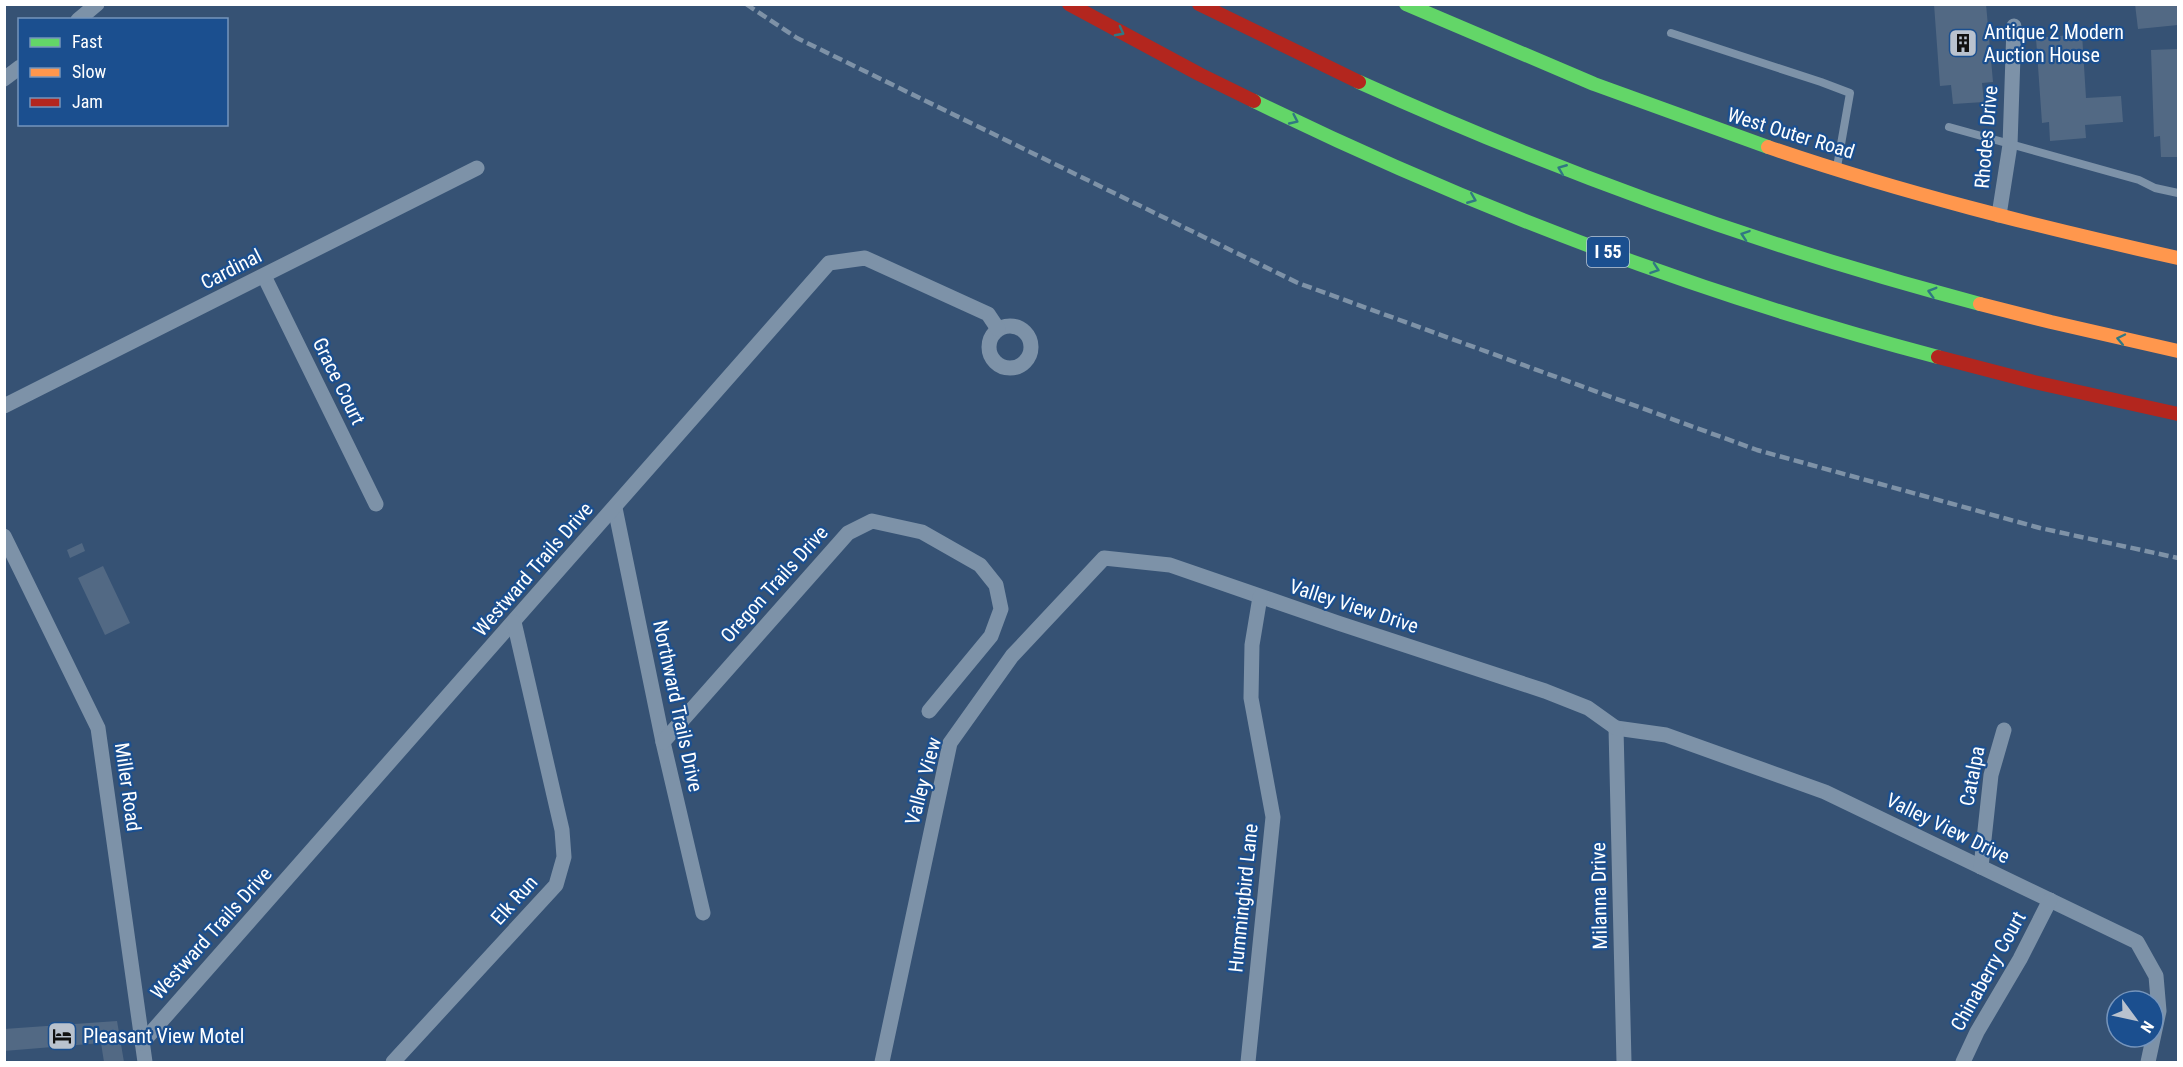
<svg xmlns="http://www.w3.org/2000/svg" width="2183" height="1067" font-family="'Roboto Condensed',sans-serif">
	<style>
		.building { fill: #526984 }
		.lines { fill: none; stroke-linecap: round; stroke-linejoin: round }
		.lane { stroke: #7d92a8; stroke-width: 8 }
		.street { stroke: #7d92a8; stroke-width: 15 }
		.fast { stroke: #63d668; stroke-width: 14 }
		.slow { stroke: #ff974d; stroke-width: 14 }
		.jam { stroke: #b3261e; stroke-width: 14 }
		.rail { stroke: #7e92a7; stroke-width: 4.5; stroke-dasharray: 10 4.5; stroke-linecap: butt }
		.oneway { stroke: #317883 }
		.labels { text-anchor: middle; stroke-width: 4.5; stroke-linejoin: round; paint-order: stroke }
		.shield { fill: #1b4f8f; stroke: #bbcadd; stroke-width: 1.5 }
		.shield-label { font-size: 18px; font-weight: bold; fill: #fff }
		.poi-label { font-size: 20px; fill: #fff; stroke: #1b4f8f; text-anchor: start }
		.street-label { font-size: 20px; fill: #fff; stroke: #1b4f8f }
	</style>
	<rect width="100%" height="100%" fill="#365274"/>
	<g class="building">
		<polygon points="1934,4 1986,4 1993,82 1982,83 1984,102 1953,104 1951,85 1940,86"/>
		<polygon points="2135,4 2178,4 2178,25 2138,29"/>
		<polygon points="2082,34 2086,98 2121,96 2123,122 2085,125 2086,138 2050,141 2049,122 2042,123 2036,38"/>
		<polygon points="2178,49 2178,157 2161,157 2160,136 2154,137 2151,50"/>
		<polygon points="82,543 85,551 70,558 67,550"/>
		<polygon points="103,566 130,623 105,635 78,578"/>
		<polygon points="117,1021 124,1062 104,1062 101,1043 4,1051 4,1029"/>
	</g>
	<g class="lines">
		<g class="lane">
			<polyline points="1671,33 1821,82 1850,93 1837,167"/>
			<polyline points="1949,127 2139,180 2155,188 2178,193"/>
		</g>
		<g class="street">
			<polyline points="78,20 97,4"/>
			<polyline points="4,79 20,67"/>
			<polyline points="1999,215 2010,145 2014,26"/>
			<polyline points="264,276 376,504"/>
			<circle cx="1010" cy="347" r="21"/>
			<polyline points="4,406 477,168"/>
			<polyline points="615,508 663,742 703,913"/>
			<polyline points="4,536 98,728 145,1062"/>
			<polyline points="1616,728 1666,735 1825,792 2137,942 2156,976 2159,1011 2148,1062"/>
			<polyline points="1616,728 1624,1062"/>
			<polyline points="663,742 848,533 872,521 922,532 980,565 996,585 1001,609 991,636 929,711"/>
			<polyline points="1981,867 1991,775 2004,730"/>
			<polyline points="142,1043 829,263 865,258 988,314 998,329"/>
			<polyline points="393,1062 556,885 564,857 562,830 514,622"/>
			<polyline points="882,1062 950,743 1012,656 1104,558 1170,565 1338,623 1545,691 1588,708 1616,728"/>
			<polyline points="1248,1062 1273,817 1251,698 1252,645 1260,597"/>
			<polyline points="1963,1062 1977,1032 2020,959 2050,900"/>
		</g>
		<g class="fast">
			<polyline points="1406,4 1594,84 1768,147"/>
			<path d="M1359,82c201,91 408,166 621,222"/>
			<path d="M1254,101c219,107 448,194 684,256"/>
		</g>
		<g class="slow">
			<path d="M1768,147c134,46 272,80 410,111"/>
			<polyline points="1980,304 2051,322 2178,351"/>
		</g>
		<g class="jam">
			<polyline points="1069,4 1199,74 1254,101"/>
			<polyline points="1199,4 1359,82"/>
			<polyline points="1938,357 2034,382 2178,414"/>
		</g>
		<polyline class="rail" points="746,4 797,38 1298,283 1757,450 2040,528 2178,558"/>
	</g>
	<defs><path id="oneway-chevron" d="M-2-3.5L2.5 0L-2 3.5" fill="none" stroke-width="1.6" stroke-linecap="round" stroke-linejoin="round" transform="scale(1.5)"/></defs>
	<g class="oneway">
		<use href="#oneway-chevron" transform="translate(1120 32) rotate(28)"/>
		<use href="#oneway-chevron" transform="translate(1294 120) rotate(25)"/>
		<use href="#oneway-chevron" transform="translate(1562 169) rotate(-158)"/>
		<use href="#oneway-chevron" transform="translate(1472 199) rotate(22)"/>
		<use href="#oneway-chevron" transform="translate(1745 235) rotate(-161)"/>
		<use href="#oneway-chevron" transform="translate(1655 269) rotate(19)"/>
		<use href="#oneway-chevron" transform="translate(1932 292) rotate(-164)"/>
		<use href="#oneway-chevron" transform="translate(2121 339) rotate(-168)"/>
	</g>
	<defs>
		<g id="building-square" transform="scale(1.5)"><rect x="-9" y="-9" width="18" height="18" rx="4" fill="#b9c2ce" stroke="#1b4f8f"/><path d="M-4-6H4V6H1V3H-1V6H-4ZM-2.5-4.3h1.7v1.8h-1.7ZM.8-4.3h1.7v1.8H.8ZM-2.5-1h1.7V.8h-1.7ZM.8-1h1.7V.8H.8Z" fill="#111"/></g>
		<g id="hotel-square" transform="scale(1.5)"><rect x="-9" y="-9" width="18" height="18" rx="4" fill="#b9c2ce" stroke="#1b4f8f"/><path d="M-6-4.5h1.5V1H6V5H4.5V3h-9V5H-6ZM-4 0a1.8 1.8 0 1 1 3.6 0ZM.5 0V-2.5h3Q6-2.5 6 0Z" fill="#111"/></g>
	</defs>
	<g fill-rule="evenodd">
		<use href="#building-square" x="1963" y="43"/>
		<use href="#hotel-square" x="62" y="1036"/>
	</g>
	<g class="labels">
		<rect class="shield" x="1587" y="237" width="42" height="30" rx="4.5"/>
		<g class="shield-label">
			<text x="1608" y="258">I 55</text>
		</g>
		<g class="poi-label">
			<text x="1984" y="39">Antique 2 Modern<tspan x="1984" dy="23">Auction House</tspan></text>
			<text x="83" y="1043">Pleasant View Motel</text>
		</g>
		<g class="street-label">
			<text transform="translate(1791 133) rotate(17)" y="7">West Outer Road</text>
			<text transform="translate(1986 137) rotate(-85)" y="7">Rhodes Drive</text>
			<text transform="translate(231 269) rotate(-27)" y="7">Cardinal</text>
			<text transform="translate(339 381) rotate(64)" y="7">Grace Court</text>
			<text transform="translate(533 569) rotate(-49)" y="7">Westward Trails Drive</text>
			<text transform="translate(774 584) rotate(-48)" y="7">Oregon Trails Drive</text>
			<text transform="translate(1354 606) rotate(18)" y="7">Valley View Drive</text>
			<text transform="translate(678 706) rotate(78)" y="7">Northward Trails Drive</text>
			<text transform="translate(1972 776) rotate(-79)" y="7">Catalpa</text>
			<text transform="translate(923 781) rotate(-75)" y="7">Valley View</text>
			<text transform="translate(128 787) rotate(82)" y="7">Miller Road</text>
			<text transform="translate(1948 828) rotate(26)" y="7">Valley View Drive</text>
			<text transform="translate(1599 896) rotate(-91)" y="7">Milanna Drive</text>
			<text transform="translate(1243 898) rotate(-84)" y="7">Hummingbird Lane</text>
			<text transform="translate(514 900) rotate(-48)" y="7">Elk Run</text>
			<text transform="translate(211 933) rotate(-48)" y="7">Westward Trails Drive</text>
			<text transform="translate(1988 971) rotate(-61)" y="7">Chinaberry Court</text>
		</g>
	</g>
	<rect width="2183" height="1067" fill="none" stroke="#ffffff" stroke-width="12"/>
	<rect x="18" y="18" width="210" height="108" fill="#1b4f8f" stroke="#7695bc" stroke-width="1.5"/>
	<rect x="30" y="38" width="30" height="9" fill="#63d668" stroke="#7695bc" stroke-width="1.5"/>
	<text x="72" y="48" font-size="18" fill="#ffffff">Fast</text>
	<rect x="30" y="68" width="30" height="9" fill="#ff974d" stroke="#7695bc" stroke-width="1.5"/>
	<text x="72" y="78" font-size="18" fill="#ffffff">Slow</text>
	<rect x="30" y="98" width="30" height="9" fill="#b3261e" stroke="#7695bc" stroke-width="1.5"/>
	<text x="72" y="108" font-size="18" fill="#ffffff">Jam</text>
	<g transform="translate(2135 1019) rotate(123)"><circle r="28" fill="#1b4f8f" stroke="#7695bc" stroke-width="1.5"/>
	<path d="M0-4.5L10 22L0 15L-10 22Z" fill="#b9c2ce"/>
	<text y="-9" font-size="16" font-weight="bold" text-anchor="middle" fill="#ffffff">N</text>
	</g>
</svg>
